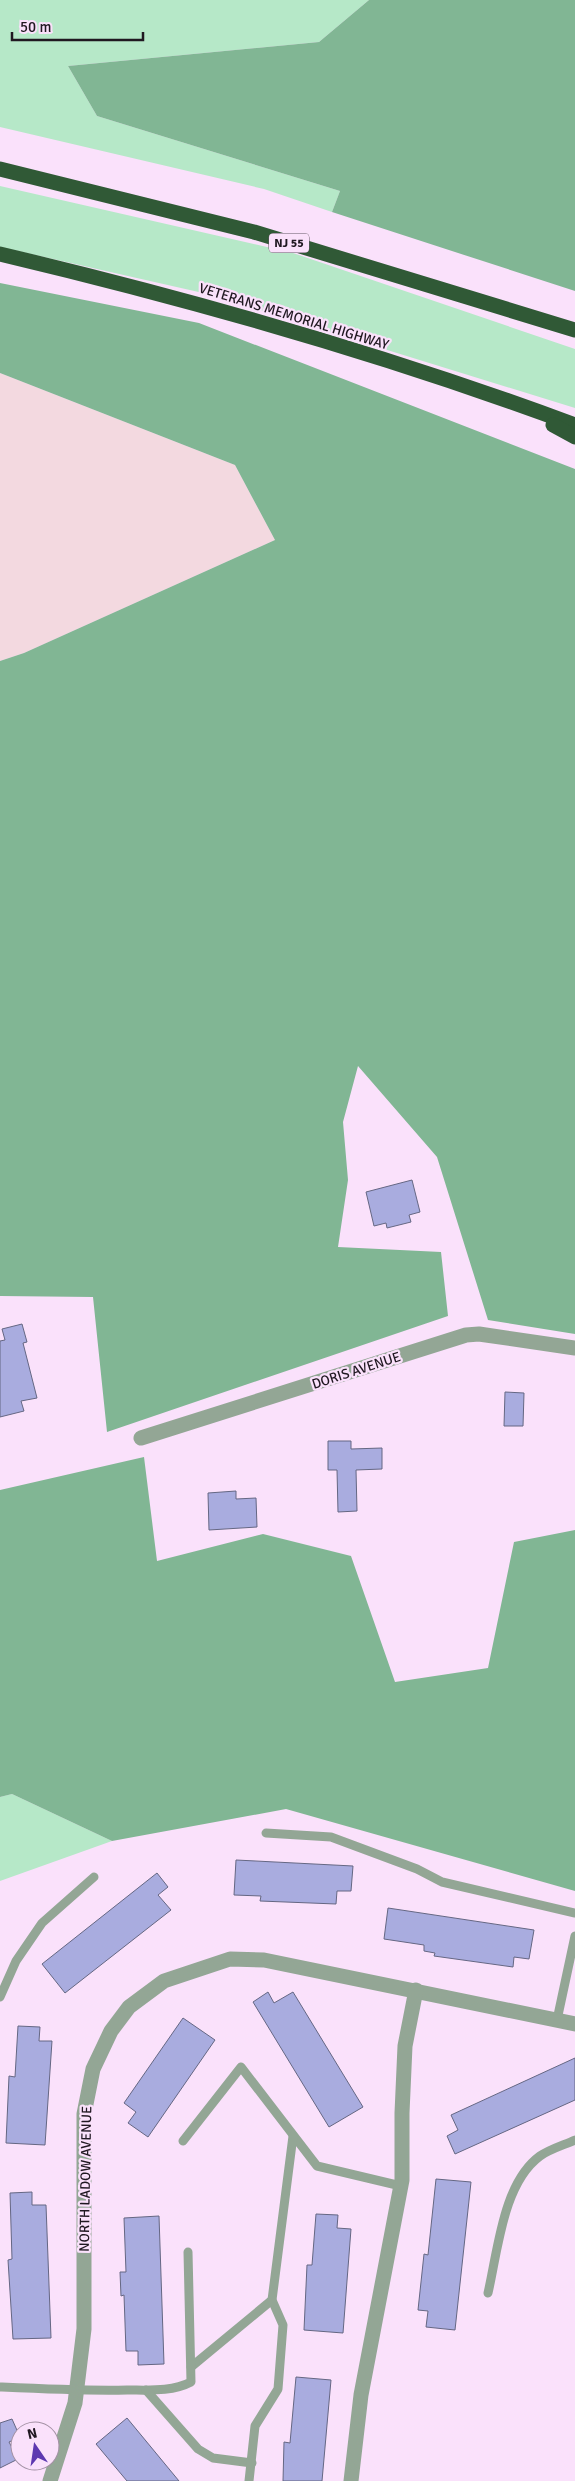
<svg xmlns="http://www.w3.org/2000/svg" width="575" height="2481" font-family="Signika,sans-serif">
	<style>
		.industrial { fill: #f3d9e0 }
		.green { fill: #b6e8c8 }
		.forest { fill: #81b694 }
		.building { fill: #a9acdf; stroke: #656783 }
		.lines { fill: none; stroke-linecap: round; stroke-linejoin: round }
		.lane { stroke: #93a695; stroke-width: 9 }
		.street { stroke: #93a695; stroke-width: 15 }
		.highway { stroke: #305936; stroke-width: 15 }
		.labels { text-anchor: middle; stroke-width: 4.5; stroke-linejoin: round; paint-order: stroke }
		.shield { fill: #fae1fb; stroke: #615462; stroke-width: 1 }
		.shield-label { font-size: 12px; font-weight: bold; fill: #201821 }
		.street-label { font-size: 14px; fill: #201821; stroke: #fae1fb }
	</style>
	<rect width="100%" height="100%" fill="#fae1fb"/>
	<polygon class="industrial" points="0,373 235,465 275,540 24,653 0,661"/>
	<g class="green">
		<polygon points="0,0 369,0 319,42 68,66 97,116 340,191 332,212 264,189 0,127"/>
		<polygon points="0,186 293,253 575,349 575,408 203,293 0,247"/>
		<polygon points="12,1794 112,1841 0,1881 0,1797"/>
	</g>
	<g class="forest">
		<polygon points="369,0 575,0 575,291 332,212 340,191 97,116 68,66 319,42"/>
		<polygon points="0,283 199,323 575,469 575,1334 488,1320 437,1157 358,1066 343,1122 348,1180 338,1247 441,1252 448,1316 107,1432 93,1297 0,1296 0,661 24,653 275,540 235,465 0,373"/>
		<polygon points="144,1457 157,1561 263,1534 351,1556 395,1682 488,1668 514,1542 575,1530 575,1891 286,1809 112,1841 12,1794 0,1797 0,1490"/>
	</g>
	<g class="building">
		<polygon points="412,1180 420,1212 409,1215 411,1222 387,1228 386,1223 374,1226 366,1192"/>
		<polygon points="22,1324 27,1342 23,1343 37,1398 21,1401 24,1411 0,1417 0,1341 5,1340 2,1329"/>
		<polygon points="505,1392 524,1393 523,1426 504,1426"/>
		<polygon points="328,1441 351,1441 351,1449 382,1448 382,1469 356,1470 357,1511 338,1512 337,1470 328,1470"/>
		<polygon points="236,1491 236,1499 256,1498 257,1527 209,1530 208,1493"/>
		<polygon points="236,1860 353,1866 351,1891 337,1891 336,1904 260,1901 261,1896 234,1895"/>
		<polygon points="157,1873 168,1887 158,1895 171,1910 65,1993 42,1964"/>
		<polygon points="388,1908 534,1930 529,1959 514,1957 513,1967 434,1956 435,1953 424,1951 424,1945 384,1939"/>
		<polygon points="268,1992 274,2003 293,1992 363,2107 329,2127 253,2002"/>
		<polygon points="183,2018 215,2040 148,2137 128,2123 136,2112 124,2103"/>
		<polygon points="18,2026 40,2027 39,2041 52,2041 45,2145 6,2143 9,2076 15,2077"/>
		<polygon points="575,2058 575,2100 455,2154 447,2136 458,2130 451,2115"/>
		<polygon points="436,2179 471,2182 455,2330 426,2327 428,2311 418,2310 424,2254 428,2255"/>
		<polygon points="32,2192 32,2205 46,2205 51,2338 13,2339 8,2260 12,2259 10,2193"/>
		<polygon points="316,2214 338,2215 337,2228 351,2229 343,2333 304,2330 307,2265 312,2265"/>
		<polygon points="159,2216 164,2364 138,2365 138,2351 126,2351 124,2295 121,2296 120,2272 126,2272 124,2218"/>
		<polygon points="296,2377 331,2380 322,2481 283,2481 284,2442 290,2443"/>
		<polygon points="127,2418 179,2481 127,2481 96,2444"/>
		<polygon points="12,2419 20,2437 9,2442 18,2459 0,2468 0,2423"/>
	</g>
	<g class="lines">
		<g class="lane">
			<polyline points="266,1833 331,1837 417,1869 442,1882 575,1913"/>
			<polyline points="0,1997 16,1961 42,1923 94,1877"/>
			<polyline points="557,2020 575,1936"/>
			<polyline points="183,2141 241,2067 317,2166 401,2186"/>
			<path d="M488,2293c10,-43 15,-110 52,-137 10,-7 24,-11 35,-16"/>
			<polyline points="191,2367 272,2300"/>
			<path d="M0,2387c43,2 85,4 127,3 22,0 45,2 64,-8l-3,-130"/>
			<polyline points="146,2390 198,2449 213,2458 252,2463"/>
			<polyline points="249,2481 255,2426 278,2389 283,2325 272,2300 293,2136"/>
		</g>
		<g class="street">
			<polyline points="141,1438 466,1335 479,1334 575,1348"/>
			<polyline points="50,2481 75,2403 84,2329 84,2114 93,2069 111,2031 129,2007 164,1981 230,1959 264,1960 575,2024"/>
			<polyline points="351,2481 361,2395 402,2180 402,2113 405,2046 416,1990"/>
		</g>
		<g class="highway">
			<polyline points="0,169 254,232 575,330"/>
			<path d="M0,254c194,46 387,101 575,171"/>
			<polyline points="553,425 575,437"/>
		</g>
	</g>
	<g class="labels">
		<rect class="shield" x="269" y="233.5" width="40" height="19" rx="4"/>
		<g class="shield-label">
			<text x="289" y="247">NJ 55</text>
		</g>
		<g class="street-label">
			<text transform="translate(294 316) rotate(17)" y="5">VETERANS MEMORIAL HIGHWAY</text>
			<text transform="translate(356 1370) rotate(-18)" y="5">DORIS AVENUE</text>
			<text transform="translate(85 2179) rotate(-89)" y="5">NORTH LADOW AVENUE</text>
		</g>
	</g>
	<g transform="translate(35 2446) rotate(347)"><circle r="24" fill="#fae1fb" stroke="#a391a4"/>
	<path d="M0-4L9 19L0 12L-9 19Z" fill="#5d38b0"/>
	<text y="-8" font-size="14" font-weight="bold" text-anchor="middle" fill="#201821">N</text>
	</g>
	<path d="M12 32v8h131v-8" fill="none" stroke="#201821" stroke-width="2.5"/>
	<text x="20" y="32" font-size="15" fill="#201821" stroke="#fae1fb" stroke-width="4" paint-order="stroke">50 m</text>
</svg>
